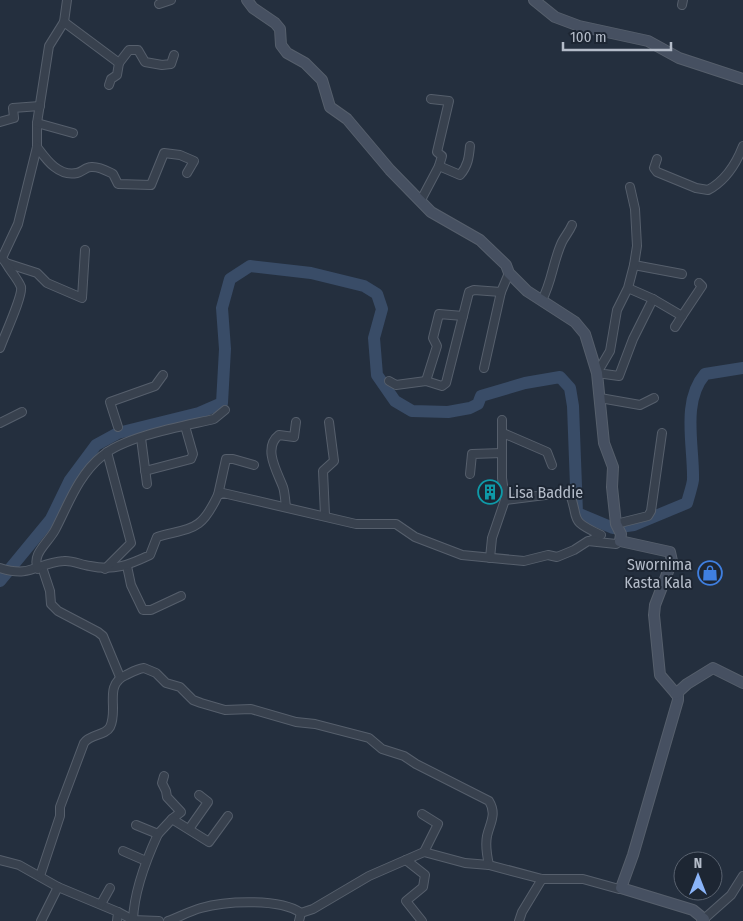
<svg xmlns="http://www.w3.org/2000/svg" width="743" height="921" font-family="'Fira Sans Condensed',sans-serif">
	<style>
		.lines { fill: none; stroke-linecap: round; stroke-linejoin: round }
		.river { stroke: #394c67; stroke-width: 12 }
		.street-casing { stroke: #565f6c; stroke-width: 10 }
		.secondary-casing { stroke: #565f6c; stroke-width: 12 }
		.street { stroke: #38414e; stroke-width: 8 }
		.secondary { stroke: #465061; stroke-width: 10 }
		.labels { text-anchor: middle; stroke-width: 4; stroke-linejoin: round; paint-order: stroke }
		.poi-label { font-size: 16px; fill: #b4bcc9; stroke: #1d2633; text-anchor: start }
	</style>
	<rect width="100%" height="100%" fill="#242f3e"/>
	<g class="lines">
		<path class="river" d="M0,581l51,-62 19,-39 26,-35 22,-12 81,-20 23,-10 3,-54 -3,-41 8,-29 20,-13 61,7 53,13 13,8 5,15 -8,29 3,37 18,26 17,10 36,1 22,-4 8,-4 3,-8 44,-13 35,-6 10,11 3,18 4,107 36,15 21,-3 53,-22c2,-8 5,-16 6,-23 1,-34 -12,-78 12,-106l38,-6"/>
		<g class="street-casing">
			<g id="street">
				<polyline points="67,0 64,22 49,46 37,123 37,147 18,224 2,258 6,263 37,273 47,283 82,298 85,250"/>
				<polyline points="159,4 171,0"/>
				<polyline points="682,5 683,0"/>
				<polyline points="64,22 119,63 129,50 138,50 145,62 162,65 171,64 174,55"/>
				<polyline points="109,85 111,79 117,75 119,63"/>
				<polyline points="431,99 449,101 437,152 442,156 439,166"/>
				<polyline points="0,122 14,118 13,108 40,106"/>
				<polyline points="37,123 73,133"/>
				<path d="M37,147c9,12 21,30 40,26 5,-1 9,-6 14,-6 8,-1 16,4 22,7l5,10 33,1 13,-32 16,2 14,6 -7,12"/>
				<path d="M657,159l-3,9 3,4 39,16 12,2c17,-9 28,-26 35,-44"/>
				<path d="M421,200l18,-34 21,9c8,-9 9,-18 10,-29"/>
				<polyline points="634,265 682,274"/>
				<polyline points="628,288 653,299 633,339 619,376 597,373 610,351 617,310 628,288 634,265 637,246 635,209 630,187"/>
				<polyline points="653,299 682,316 702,286 699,283"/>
				<path d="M542,300c10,-18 11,-39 20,-58 3,-6 7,-10 10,-17"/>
				<polyline points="675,327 682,316"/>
				<path d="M0,348c4,-12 23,-52 21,-61 -3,-8 -11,-16 -15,-24"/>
				<polyline points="484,368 501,292"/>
				<polyline points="389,381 396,385 426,381 442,386 446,383 469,292 474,290 501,292 509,273"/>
				<polyline points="426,381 437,346 433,338 439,314 463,316"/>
				<polyline points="600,398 640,405 654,398"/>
				<polyline points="0,423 22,412"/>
				<polyline points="118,427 110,402 155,386 163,375"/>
				<polyline points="503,433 547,452 552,465"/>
				<polyline points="141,438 147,484"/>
				<polyline points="145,471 191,459 193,454 185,426"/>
				<polyline points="470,474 472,454 502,453"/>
				<polyline points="218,495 226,459 233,459 254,465"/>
				<path d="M505,500l64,-8c12,28 -3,27 32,43l-11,6"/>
				<path d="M286,507c-1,-7 -1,-14 -3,-20 -5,-14 -21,-39 -4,-52l15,2 2,-15"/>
				<polyline points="325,515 323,471 334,461 329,422"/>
				<polyline points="616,524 648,516 651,511 662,433"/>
				<polyline points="490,558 492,538 505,500 502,478 502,420"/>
				<polyline points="127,566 131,585 143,610 151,610 181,596"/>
				<polyline points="42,567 50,591 51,604 58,611 98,632 103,636 120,677"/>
				<path d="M0,568c32,10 36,-5 64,-7 8,-1 17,4 26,5 24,5 39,-1 60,-11l7,-18c37,-10 44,-6 61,-42l5,-2 133,31h40l19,13 47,18 62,6 24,-6 9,2 17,-7 14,-9 28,3 4,-3"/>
				<path d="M38,569c-7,-15 10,-26 17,-39 13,-25 24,-56 47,-74 23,-20 82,-30 112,-37l11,-9"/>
				<polyline points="105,569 131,543 107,452"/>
				<polyline points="164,776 162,783 166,791 167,797 181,812 172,819"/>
				<polyline points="422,814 438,824 424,852"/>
				<polyline points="136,825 158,834 172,819 209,842 228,816"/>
				<polyline points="189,829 208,802 199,795"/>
				<polyline points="123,851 146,861"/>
				<polyline points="0,860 19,865 58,887 118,912 117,921"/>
				<polyline points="406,860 425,875 423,887 406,901 422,921"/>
				<path d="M40,876l20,-60v-9l24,-64c6,-9 21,-7 26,-16 9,-18 -7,-42 16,-52 6,-3 11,-6 18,-7l12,5 10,10 14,4 13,13 8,3 24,7 26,-1 45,13 19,2 54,14 13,11 22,7 12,8 73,37c8,13 1,22 -2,35 -2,10 0,20 2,29"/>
				<polyline points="101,904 110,888"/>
				<polyline points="118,912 133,920 159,921"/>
				<polyline points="704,919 731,895 743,876"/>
				<path d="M133,920c1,-29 13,-60 25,-86"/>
				<polyline points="41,921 58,887"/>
				<path d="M168,921c11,-4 22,-10 33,-13 24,-7 79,-10 100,5"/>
				<polyline points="299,921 301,913 313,909 369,876 424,852 465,863 489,865 542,879 583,879 619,889 621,888"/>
				<polyline points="519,921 522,912 542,879"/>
			</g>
		</g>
		<g class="secondary-casing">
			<g id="secondary">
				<polyline points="247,0 253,8 275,23 280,29 281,45 287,53 305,63 322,80 330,107 347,119 390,170 431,212 480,240 506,265 509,273 527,291 575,322 585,334 597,373 604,443 613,467 612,487 616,524 621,534 620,541 670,552 672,561 655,605 654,615 660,675 678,696 678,700 633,855 621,888 693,910 704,919 702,921"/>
				<polyline points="534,0 555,17 579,26 648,41 679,58 743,79"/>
				<polyline points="676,694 687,684 713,668 743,683"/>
			</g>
		</g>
		<use href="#street" class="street"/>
		<use href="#secondary" class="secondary"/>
	</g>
	<defs>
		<g id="building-ring" transform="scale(1.25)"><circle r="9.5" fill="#1d2633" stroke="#0f9aa8" stroke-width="1.5"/><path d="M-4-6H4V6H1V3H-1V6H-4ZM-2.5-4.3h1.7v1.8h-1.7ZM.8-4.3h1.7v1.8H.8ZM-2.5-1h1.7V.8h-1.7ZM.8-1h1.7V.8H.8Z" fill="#0f9aa8"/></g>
		<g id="shop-ring" transform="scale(1.25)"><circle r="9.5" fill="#1d2633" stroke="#3f7fe0" stroke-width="1.5"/><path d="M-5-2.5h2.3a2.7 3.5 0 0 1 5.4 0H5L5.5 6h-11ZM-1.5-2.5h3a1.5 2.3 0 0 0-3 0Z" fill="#3f7fe0"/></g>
	</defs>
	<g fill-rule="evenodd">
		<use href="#building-ring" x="490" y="492"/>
		<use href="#shop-ring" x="710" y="573"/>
	</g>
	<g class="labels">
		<g class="poi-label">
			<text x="508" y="498">Lisa Baddie</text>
			<text x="692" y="570" text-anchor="end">Swornima<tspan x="692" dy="18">Kasta Kala</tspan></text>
		</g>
	</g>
	<g transform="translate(698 876)"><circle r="24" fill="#1d2633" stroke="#59626f"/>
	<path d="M0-4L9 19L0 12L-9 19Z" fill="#8ab4f8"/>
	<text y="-8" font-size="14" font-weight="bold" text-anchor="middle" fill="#b4bcc9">N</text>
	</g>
	<path d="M563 42v8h108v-8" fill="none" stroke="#b4bcc9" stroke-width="2.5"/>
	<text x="570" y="42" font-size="15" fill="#b4bcc9" stroke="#1d2633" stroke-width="4" paint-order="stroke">100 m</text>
</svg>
